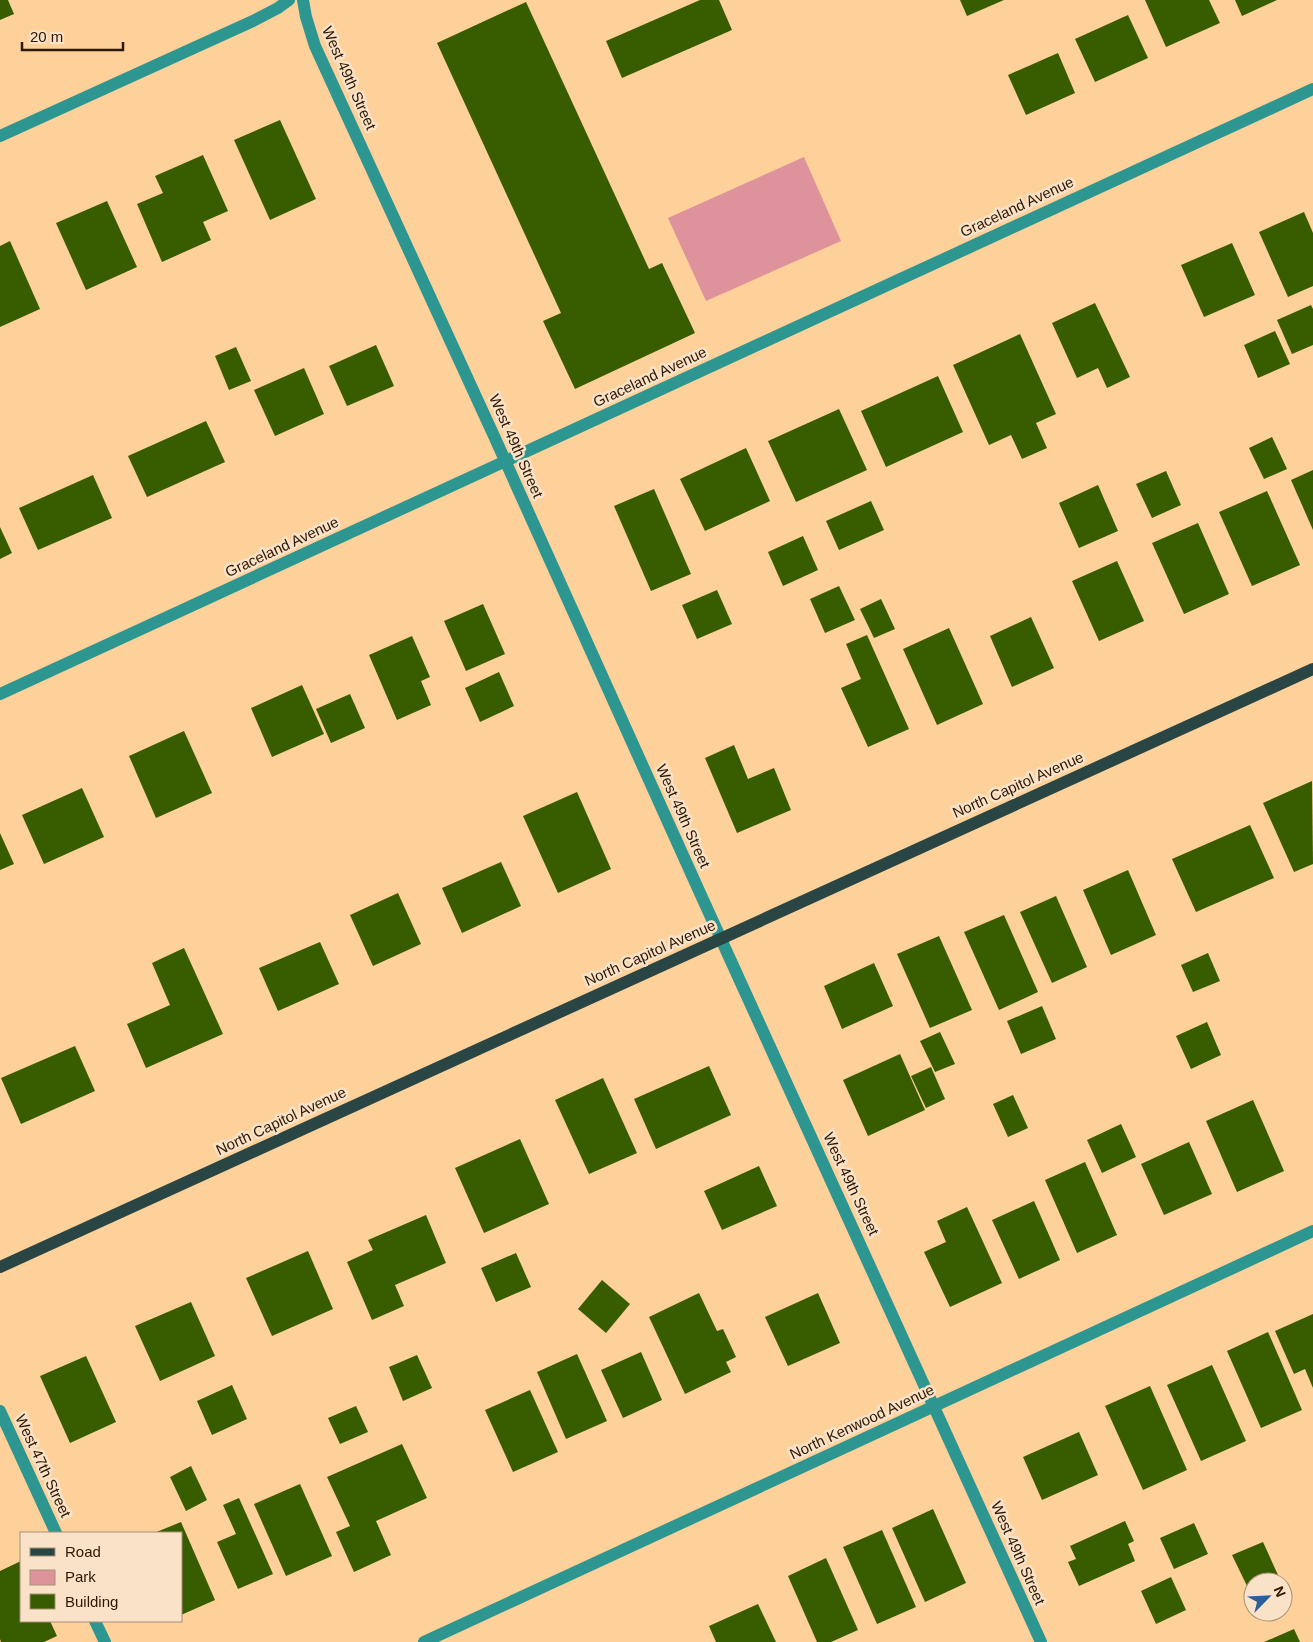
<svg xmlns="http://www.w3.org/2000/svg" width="1313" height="1642" font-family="Helvetica,sans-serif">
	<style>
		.green { fill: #dd929c }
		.building { fill: #385c00 }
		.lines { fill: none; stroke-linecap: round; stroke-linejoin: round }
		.minor { stroke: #2d9691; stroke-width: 12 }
		.major { stroke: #294645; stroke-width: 12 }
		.labels { text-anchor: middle; stroke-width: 5; stroke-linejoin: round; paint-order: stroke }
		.street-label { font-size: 15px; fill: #2c1700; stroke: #f9e2c7 }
	</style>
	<rect width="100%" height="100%" fill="#fed09a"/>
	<polygon class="green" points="804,157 841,241 706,301 668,218"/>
	<g class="building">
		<polygon points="0,0 8,0 14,14 0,20"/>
		<polygon points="700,0 719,0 732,30 622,78 606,41"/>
		<polygon points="960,0 1004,0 967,16"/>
		<polygon points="1145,0 1209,0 1220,23 1166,47"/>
		<polygon points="1235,0 1277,0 1242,16"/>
		<polygon points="526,2 649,269 662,263 695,333 575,389 543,321 561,313 437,43"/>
		<polygon points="1128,15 1148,58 1095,82 1075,39"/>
		<polygon points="1058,53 1075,93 1026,115 1008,75"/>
		<polygon points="280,120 316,199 270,220 234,140"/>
		<polygon points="203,155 228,211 203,222 211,240 162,262 137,204 163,193 155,176"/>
		<polygon points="107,201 137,267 86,290 56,223"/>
		<polygon points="1304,212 1313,233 1313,286 1288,297 1259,232"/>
		<polygon points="10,241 40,309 0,327 0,246"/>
		<polygon points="1232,243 1255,295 1204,317 1181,265"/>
		<polygon points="1095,303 1130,377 1107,388 1098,368 1077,378 1052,323"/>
		<polygon points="1311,305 1313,309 1313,345 1292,354 1277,320"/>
		<polygon points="1275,331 1290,364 1258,378 1244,345"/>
		<polygon points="1020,334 1056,414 1036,423 1047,448 1022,459 1011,435 989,445 953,365"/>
		<polygon points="376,345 394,386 347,406 329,366"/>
		<polygon points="236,347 251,381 229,390 215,356"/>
		<polygon points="304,368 324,414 275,436 254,390"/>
		<polygon points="938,376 963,432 886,467 861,411"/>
		<polygon points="839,409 867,470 796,502 768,441"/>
		<polygon points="206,421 225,462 147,497 128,456"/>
		<polygon points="1272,437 1287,469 1264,479 1249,448"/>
		<polygon points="746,448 770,501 705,531 680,479"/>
		<polygon points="1313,470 1313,530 1291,480"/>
		<polygon points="1166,471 1181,505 1152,518 1136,484"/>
		<polygon points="93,475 112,518 38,550 19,508"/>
		<polygon points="1098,485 1118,531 1079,548 1059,503"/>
		<polygon points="654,489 691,574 651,591 614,506"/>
		<polygon points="1267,491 1300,565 1252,586 1219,512"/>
		<polygon points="871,501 884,530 839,550 826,521"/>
		<polygon points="1198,523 1229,594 1184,614 1152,543"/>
		<polygon points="0,527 12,553 0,559"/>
		<polygon points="803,536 818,570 783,586 768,552"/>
		<polygon points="1117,561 1144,621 1099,641 1072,581"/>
		<polygon points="839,586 855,620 825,633 810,599"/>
		<polygon points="717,590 732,624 697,639 682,605"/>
		<polygon points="881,599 895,629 874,638 860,609"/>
		<polygon points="483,604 505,654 466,671 444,621"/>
		<polygon points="1031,617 1054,668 1012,687 990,636"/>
		<polygon points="949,628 983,704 937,725 903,649"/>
		<polygon points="867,635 909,729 868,747 841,688 861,679 846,644"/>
		<polygon points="412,636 430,677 421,681 431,705 397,720 369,655"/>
		<polygon points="499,672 514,706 480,722 465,688"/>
		<polygon points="302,685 324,734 272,757 251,708"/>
		<polygon points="350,694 365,728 331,743 316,709"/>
		<polygon points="184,731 212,793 156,818 129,756"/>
		<polygon points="734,745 748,779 774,768 791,810 737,833 705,758"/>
		<polygon points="1312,781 1313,864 1294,872 1263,803"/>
		<polygon points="82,788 104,837 44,864 22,815"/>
		<polygon points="577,792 611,869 558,893 523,816"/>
		<polygon points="1250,825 1274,878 1196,912 1172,859"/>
		<polygon points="0,833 14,864 0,870"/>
		<polygon points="501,862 521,906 462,933 442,888"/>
		<polygon points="1128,870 1156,935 1111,955 1083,890"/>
		<polygon points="398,893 421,944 373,966 350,915"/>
		<polygon points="1056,896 1087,967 1052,983 1020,912"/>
		<polygon points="1004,915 1038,992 999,1010 964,932"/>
		<polygon points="939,936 972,1010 930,1028 897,954"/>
		<polygon points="320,942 339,984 278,1011 259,968"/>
		<polygon points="184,948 223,1034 146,1068 127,1024 170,1005 152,963"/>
		<polygon points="1208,953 1220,981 1193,992 1181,965"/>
		<polygon points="874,963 893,1006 842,1029 824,986"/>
		<polygon points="1042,1006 1056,1039 1021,1054 1007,1021"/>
		<polygon points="1207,1022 1221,1055 1191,1069 1176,1036"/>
		<polygon points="940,1032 955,1064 935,1072 920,1041"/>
		<polygon points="75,1046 95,1091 21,1124 1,1078"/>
		<polygon points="900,1054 925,1110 868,1136 843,1080"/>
		<polygon points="709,1066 731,1115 656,1149 634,1099"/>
		<polygon points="931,1067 945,1099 926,1108 911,1076"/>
		<polygon points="603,1078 637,1153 589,1174 555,1100"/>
		<polygon points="1013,1095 1028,1128 1008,1137 993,1104"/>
		<polygon points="1253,1100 1284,1171 1237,1192 1206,1121"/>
		<polygon points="1121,1124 1136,1157 1102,1173 1087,1140"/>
		<polygon points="520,1139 549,1204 484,1233 455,1168"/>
		<polygon points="1189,1142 1212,1194 1164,1215 1141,1164"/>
		<polygon points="1085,1162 1117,1235 1077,1253 1045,1180"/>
		<polygon points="759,1166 777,1206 722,1230 704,1191"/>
		<polygon points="1034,1201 1060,1260 1019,1279 992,1220"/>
		<polygon points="967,1207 1002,1283 950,1307 924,1252 946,1242 937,1221"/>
		<polygon points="426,1215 446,1263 395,1285 404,1306 372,1320 347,1262 373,1250 368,1240"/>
		<polygon points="308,1251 333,1309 272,1336 246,1278"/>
		<polygon points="516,1253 531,1287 496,1302 481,1268"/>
		<polygon points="602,1280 630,1304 606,1333 578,1309"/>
		<polygon points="699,1293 717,1331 723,1329 736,1357 726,1362 731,1372 685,1394 649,1317"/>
		<polygon points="818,1293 840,1343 788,1366 765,1317"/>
		<polygon points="191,1302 215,1356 160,1381 135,1326"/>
		<polygon points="1313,1314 1313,1388 1305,1369 1294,1374 1275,1331"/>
		<polygon points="1268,1332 1302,1410 1261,1428 1227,1351"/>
		<polygon points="641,1352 662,1400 623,1418 601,1370"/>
		<polygon points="577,1354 607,1421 566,1439 537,1372"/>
		<polygon points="417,1355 432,1388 403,1401 389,1367"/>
		<polygon points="86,1356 116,1422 70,1443 40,1376"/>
		<polygon points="1212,1365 1246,1441 1201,1461 1167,1385"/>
		<polygon points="232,1385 247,1419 212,1435 197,1401"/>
		<polygon points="1150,1386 1187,1470 1143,1490 1105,1406"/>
		<polygon points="530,1390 558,1452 513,1472 485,1410"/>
		<polygon points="356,1406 368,1432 340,1444 328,1418"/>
		<polygon points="1079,1432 1098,1475 1042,1500 1023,1457"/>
		<polygon points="402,1444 427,1498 376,1521 391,1555 354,1572 336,1532 350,1526 327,1477"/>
		<polygon points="191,1466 207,1500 186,1511 170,1477"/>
		<polygon points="300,1484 332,1556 286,1576 254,1504"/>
		<polygon points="239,1498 273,1574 238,1589 217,1542 236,1534 223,1505"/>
		<polygon points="933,1509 966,1583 925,1602 892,1528"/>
		<polygon points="1125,1521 1134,1541 1128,1544 1135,1561 1079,1586 1068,1562 1076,1559 1070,1546"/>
		<polygon points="181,1522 215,1600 181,1615 181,1533 154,1533"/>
		<polygon points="1194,1523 1208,1554 1174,1569 1160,1538"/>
		<polygon points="882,1530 916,1607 877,1624 843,1547"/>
		<polygon points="1263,1542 1278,1575 1262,1582 1253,1582 1253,1586 1248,1588 1232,1555"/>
		<polygon points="826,1558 858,1630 831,1642 817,1642 788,1576"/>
		<polygon points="21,1561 21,1621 50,1621 57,1636 44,1642 1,1642 0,1639 0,1571"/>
		<polygon points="1171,1577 1186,1610 1156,1624 1141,1591"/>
		<polygon points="758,1604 776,1642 716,1642 709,1626"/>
		<polygon points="1294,1629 1300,1642 1264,1642"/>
	</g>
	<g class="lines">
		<g class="minor">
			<polyline points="303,0 306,17 315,46 494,436 700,893 1041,1642"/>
			<polyline points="0,136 253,21 278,8 289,0"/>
			<path d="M0,694c438,-200 875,-404 1313,-605"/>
			<polyline points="0,1411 56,1533"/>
			<polyline points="95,1621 105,1642"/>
			<polyline points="424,1642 1313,1231"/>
		</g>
		<polyline class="major" points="0,1267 1313,669"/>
	</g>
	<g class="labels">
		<g class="street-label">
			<text transform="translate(349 78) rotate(66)" y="5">West 49th Street</text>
			<text transform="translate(1017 207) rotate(-25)" y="5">Graceland Avenue</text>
			<text transform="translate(650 377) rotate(-25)" y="5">Graceland Avenue</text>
			<text transform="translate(516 446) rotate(66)" y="5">West 49th Street</text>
			<text transform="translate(282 547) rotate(-25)" y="5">Graceland Avenue</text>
			<text transform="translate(1018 785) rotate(-24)" y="5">North Capitol Avenue</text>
			<text transform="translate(683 816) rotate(66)" y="5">West 49th Street</text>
			<text transform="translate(650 953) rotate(-24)" y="5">North Capitol Avenue</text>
			<text transform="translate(281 1121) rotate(-25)" y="5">North Capitol Avenue</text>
			<text transform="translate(851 1184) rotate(65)" y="5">West 49th Street</text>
			<text transform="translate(862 1422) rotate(-25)" y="5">North Kenwood Avenue</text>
			<text transform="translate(43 1466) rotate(65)" y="5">West 47th Street</text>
			<text transform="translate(1018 1553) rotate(66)" y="5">West 49th Street</text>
		</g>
	</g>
	<rect x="20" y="1532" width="162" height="90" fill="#f9e2c7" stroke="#a79177"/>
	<rect x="30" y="1548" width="25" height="8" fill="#294645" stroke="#a79177"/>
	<text x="65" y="1557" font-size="15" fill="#2c1700">Road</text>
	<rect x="30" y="1570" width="25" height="15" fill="#dd929c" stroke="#a79177"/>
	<text x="65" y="1582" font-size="15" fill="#2c1700">Park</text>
	<rect x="30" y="1594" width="25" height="15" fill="#385c00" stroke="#a79177"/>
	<text x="65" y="1607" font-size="15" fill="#2c1700">Building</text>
	<g transform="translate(1268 1597) rotate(66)"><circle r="24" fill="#f9e2c7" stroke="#a79177"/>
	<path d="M0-4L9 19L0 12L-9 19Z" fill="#286199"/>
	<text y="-8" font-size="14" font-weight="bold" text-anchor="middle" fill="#2c1700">N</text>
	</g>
	<path d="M22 42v8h101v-8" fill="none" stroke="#2c1700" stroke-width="2.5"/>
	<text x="30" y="42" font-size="15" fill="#2c1700" stroke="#f9e2c7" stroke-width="4" paint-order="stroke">20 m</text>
</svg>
